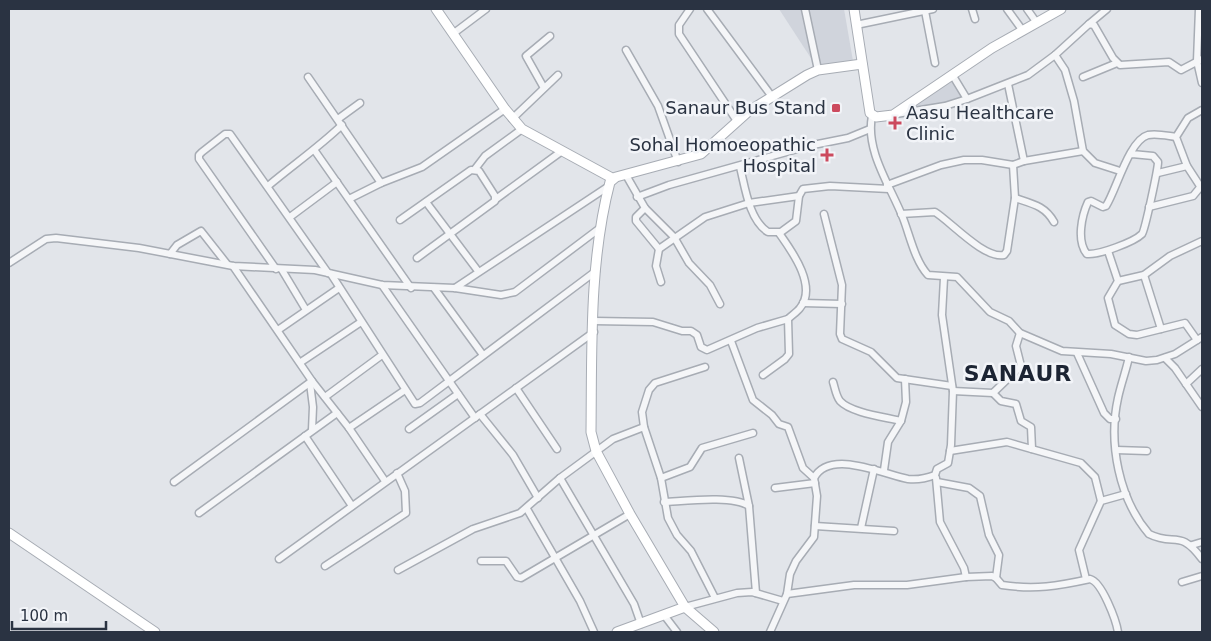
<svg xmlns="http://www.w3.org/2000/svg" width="1211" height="641" font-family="'DejaVu Sans',sans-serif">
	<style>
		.built { fill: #d0d4dc }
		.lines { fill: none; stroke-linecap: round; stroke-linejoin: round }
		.street-casing { stroke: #a7acb4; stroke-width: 9 }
		.secondary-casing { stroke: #a7acb4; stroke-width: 11 }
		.street { stroke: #f5f6f8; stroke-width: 6 }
		.secondary { stroke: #fff; stroke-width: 9 }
		.poi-dot { fill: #cc4a5e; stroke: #f2f4f8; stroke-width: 2 }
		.labels { text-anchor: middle; stroke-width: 5; stroke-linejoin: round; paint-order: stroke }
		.poi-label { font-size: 18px; fill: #2a3342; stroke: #f2f4f8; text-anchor: end }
		.district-label { font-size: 22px; font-weight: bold; letter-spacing: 1px; fill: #1c2433; stroke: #f2f4f8 }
	</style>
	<rect width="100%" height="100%" fill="#e2e5ea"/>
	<g class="built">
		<polygon points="779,9 844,9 853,61 818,69"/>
		<polygon points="953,77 964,100 903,114 901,108"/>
	</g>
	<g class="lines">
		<g class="street-casing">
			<g id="street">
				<polyline points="690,9 679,25 679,34 737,121"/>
				<polyline points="707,9 773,98"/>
				<polyline points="805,9 818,70"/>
				<polyline points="972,9 975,19"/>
				<polyline points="1007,9 1023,31"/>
				<polyline points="1027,9 1037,23"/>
				<polyline points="1199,9 1197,61 1202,83"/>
				<polyline points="925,11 935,63"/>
				<polyline points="1089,24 1107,9"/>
				<polyline points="856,25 933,9"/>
				<polyline points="454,33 486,9"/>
				<polyline points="626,50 658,106 678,162"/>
				<polyline points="1055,55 1065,70 1074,101 1083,151 1095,163 1120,171"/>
				<polyline points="308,77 381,183"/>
				<polyline points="1083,77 1117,63"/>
				<polyline points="1008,84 1024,161"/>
				<polyline points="544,88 526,56 550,36"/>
				<polyline points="967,99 1028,75 1055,55 1089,24 1094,25 1113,58 1120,65 1169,62 1181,70 1202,59"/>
				<polyline points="896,114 945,106 967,99 953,76"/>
				<path d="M872,116c-7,35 19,71 31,102 7,18 12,43 25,57l29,2 33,35 19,9 11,12 42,18 49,3 35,7 11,-1 18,-6 27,-17"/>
				<polyline points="338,119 360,103"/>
				<polyline points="512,119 558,75"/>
				<polyline points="315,151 411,288"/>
				<path d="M1132,154l21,2 5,6c0,7 -13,68 -16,72 -8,8 -43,21 -55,20 -11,-13 -5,-39 1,-52l3,-1 12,6 3,-1c10,-15 23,-66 42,-71 9,-2 20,1 28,2"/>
				<path d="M740,167c5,20 9,53 28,65h13l15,-11 3,-25 4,-7 27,-3 59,3"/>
				<polyline points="475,169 485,156 522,129"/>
				<polyline points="1158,173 1187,166"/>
				<polyline points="626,175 645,208 674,237 689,263 710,285 720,304"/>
				<polyline points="887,185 941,165 964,160 982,160 1013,165 1024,161 1083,151"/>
				<path d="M268,186c25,-21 51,-39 74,-61"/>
				<polyline points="1200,186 1187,166 1176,137 1188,118 1202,110"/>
				<polyline points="637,197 669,185 808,146 848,138 870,129"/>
				<path d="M1015,198c18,6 30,8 39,24"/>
				<polyline points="349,199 381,183 422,167 505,109"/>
				<polyline points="496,199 562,151"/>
				<polyline points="426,202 478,271"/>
				<polyline points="1149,207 1193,196 1202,185"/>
				<polyline points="645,208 636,217 636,221 659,249 705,217 749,203 799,196"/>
				<polyline points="824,214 842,285 840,334 842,339 871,352 897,378 952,386"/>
				<path d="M901,214l34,-2c16,10 49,47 69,43l3,-4 8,-53 -2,-33"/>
				<polyline points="290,217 337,182"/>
				<polyline points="400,220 471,170 479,171 495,196 495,201 417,258"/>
				<polyline points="659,249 656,266 661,282"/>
				<polyline points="1108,251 1118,281 1108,298 1115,325 1129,334 1137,335 1185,323 1197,340"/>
				<polyline points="170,254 177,245 201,231 227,264"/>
				<polyline points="9,263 46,239 56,238 139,248 233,266 315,270 382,285 455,288 501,295 515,292 600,228"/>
				<polyline points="233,266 312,381 349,428 385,481"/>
				<polyline points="276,269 199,159 199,155 202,152 225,134 230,134 328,273"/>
				<polyline points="282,270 306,310"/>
				<polyline points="331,274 415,404 420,403 596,271"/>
				<polyline points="1144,275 1161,329"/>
				<polyline points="1118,281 1144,275 1170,256 1202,241"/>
				<polyline points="382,285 475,418"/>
				<polyline points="434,288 483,355"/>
				<polyline points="455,288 609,186"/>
				<polyline points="803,303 842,304"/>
				<polyline points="594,321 653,322 682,331 691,331 697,335 701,347 707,350 757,328 788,319"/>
				<polyline points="278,330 339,288"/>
				<polyline points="731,341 753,400 772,415 779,424 788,427 803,468 814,478 817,496 814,537 796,561 790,574 787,594 770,632"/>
				<polyline points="1077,353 1104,413 1110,419 1116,419"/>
				<path d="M1129,357c-3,14 -8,27 -11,41 -10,45 1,101 31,136 26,13 30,-6 53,25"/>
				<polyline points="1165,358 1175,368 1202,407"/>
				<polyline points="301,362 361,322"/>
				<polyline points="705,367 655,383 649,390 642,412 644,427 661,478 668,518 677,535 691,551 715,598"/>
				<path d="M763,375l22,-16 4,-5 -1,-35c4,-4 9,-7 12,-11 18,-22 -9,-58 -21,-75"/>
				<path d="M833,382c2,6 3,14 7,19 11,12 45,16 61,20"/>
				<polyline points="310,383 313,407 312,430"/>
				<polyline points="1186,384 1202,369"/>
				<polyline points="516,388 557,449"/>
				<polyline points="953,391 993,393 1021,366 1016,346 1020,333"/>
				<polyline points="993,393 1001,401 1016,404 1021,421 1031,427 1032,449"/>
				<polyline points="325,397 382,355"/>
				<polyline points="480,414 513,455 538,498"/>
				<polyline points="349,428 405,390"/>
				<polyline points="409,429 458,394"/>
				<polyline points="305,436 352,506"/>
				<polyline points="1116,450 1147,451"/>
				<polyline points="950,451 1007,442 1081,463 1095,477 1101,501"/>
				<polyline points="739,458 749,506"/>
				<polyline points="884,470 888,442 901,421 906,402 905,379"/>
				<polyline points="560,478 634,604 641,624"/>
				<polyline points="661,478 690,467 702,448 753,433"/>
				<path d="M814,478c16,-30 71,-3 94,1 8,1 19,-1 27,-4l2,-6 11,-6 3,-18 2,-54 -11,-76 2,-37"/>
				<polyline points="936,478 940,522 964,568 966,577"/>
				<polyline points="174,482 312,381"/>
				<polyline points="937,482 969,488 980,496 989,535 999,555 996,578"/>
				<polyline points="775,488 815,483"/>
				<path d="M664,502c21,-1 68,-7 85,4l7,87"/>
				<polyline points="527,509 580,601 594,632"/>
				<polyline points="199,513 337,413"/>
				<polyline points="815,526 894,531"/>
				<polyline points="861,528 874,469"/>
				<polyline points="1192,545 1202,542"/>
				<polyline points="279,559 594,332"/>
				<polyline points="481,561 506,561 517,577 521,578 630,514"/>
				<polyline points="325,566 406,513 405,491 397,473"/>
				<polyline points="398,570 473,529 520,513 560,478 613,439 644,427"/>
				<polyline points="1086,579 1079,550 1101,501 1126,494"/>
				<polyline points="1182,582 1202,576"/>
				<path d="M787,594l67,-9h53l59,-8 26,-1 4,2 6,7c33,5 56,1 88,-6 12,3 26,41 28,53"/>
				<polyline points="685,607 737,593 752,592 783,601"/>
				<polyline points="664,615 677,632"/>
			</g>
		</g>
		<g class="secondary-casing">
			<g id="secondary">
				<polyline points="436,9 505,109 522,129 612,178"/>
				<polyline points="854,9 870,113 876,117 893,115 992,48 1061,9"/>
				<polyline points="9,533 155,632"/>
				<polyline points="685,607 714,632"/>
				<path d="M617,632l68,-25 -55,-93 -34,-63 -5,-19c1,-83 -2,-170 19,-250l6,-5 85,-23 48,-43 58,-36 11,-5 44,-6"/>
			</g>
		</g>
		<use href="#street" class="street"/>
		<use href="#secondary" class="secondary"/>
	</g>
	<g class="poi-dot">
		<rect x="831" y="103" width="10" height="10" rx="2.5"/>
		<path d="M892.5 115.5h5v5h5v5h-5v5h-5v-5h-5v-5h5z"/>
		<path d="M824.5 147.5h5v5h5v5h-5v5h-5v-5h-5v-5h5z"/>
	</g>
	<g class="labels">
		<g class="poi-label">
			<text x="826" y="114">Sanaur Bus Stand</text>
			<text x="906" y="119" text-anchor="start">Aasu Healthcare<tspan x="906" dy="21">Clinic</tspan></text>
			<text x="816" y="151">Sohal Homoeopathic<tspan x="816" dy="21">Hospital</tspan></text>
		</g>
		<g class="district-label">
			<text x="1018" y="381">SANAUR</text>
		</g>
	</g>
	<rect width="1211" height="641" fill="none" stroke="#2a3342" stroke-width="20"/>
	<path d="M12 621v8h94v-8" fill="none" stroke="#2a3342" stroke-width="2.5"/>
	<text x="20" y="621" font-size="15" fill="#2a3342" stroke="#f2f4f8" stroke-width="4" paint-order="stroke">100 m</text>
</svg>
